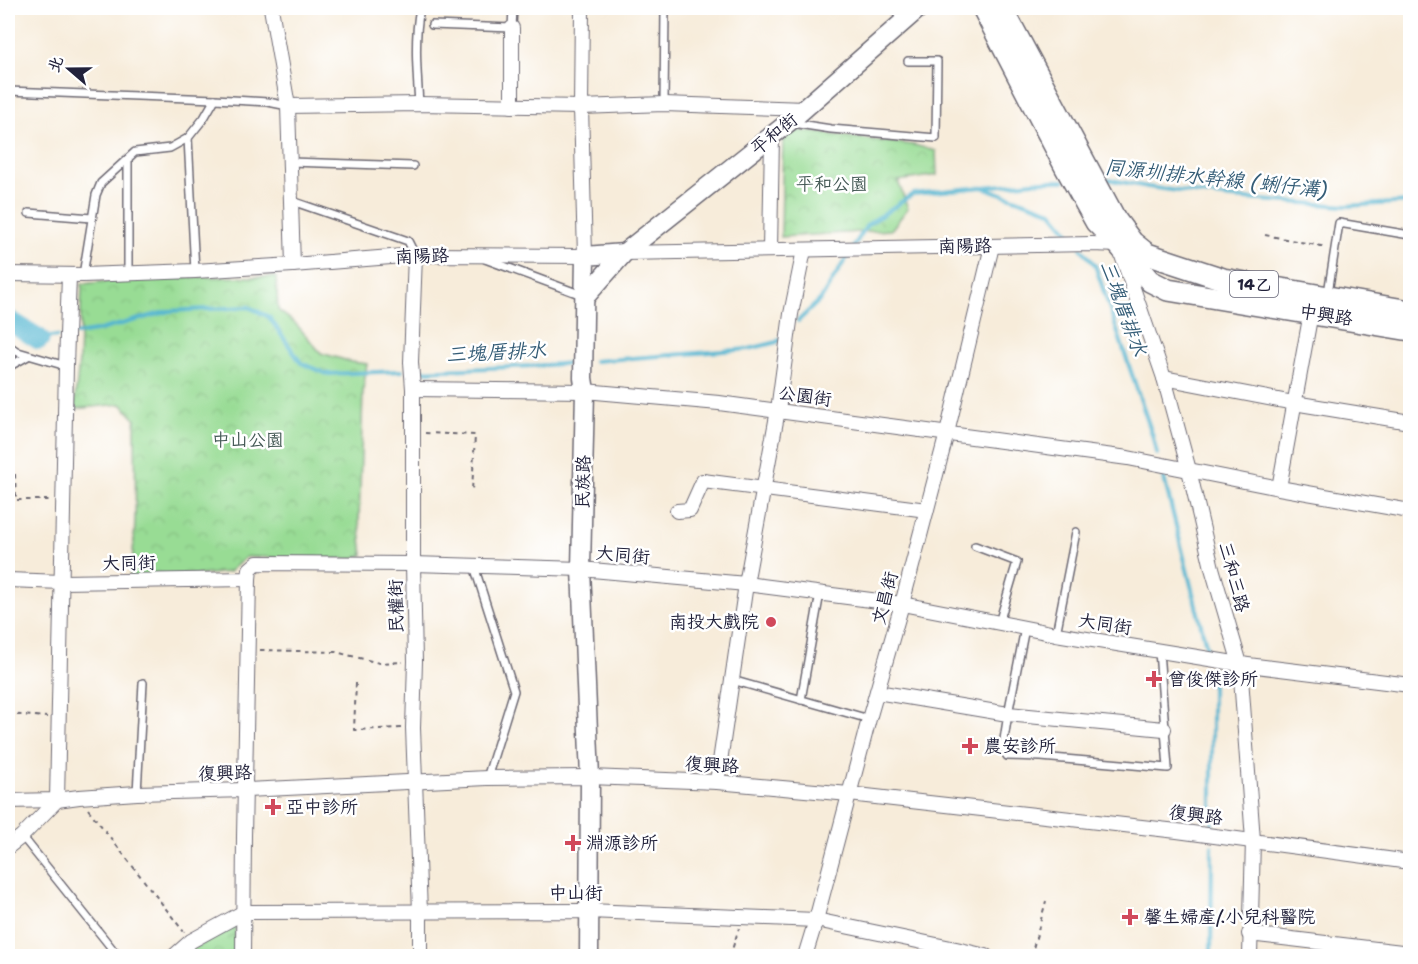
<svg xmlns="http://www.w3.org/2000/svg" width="1418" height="964" font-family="'Shantell Sans','LXGW WenKai TC',sans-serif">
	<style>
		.park { fill: url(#park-crowns); stroke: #5d7f68; stroke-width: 1.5 }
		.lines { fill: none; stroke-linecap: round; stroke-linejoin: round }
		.stream { stroke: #52b5d0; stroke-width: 4 }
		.river { stroke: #52b5d0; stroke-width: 21 }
		.service-casing { stroke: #6d6973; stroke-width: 10 }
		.minor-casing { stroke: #6d6973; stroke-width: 16 }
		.secondary-casing { stroke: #6d6973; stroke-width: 21 }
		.primary-casing { stroke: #6d6973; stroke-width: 24 }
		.path { stroke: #6d6973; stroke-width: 2; stroke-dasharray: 4.5 4.5; stroke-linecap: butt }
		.service { stroke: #fff; stroke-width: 7 }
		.minor { stroke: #fff; stroke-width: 14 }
		.secondary { stroke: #fff; stroke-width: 18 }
		.primary { stroke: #fff; stroke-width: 21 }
		.poi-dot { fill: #d1495b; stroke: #fff; stroke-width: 2 }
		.labels { text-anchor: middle; stroke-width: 5; stroke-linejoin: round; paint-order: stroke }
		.shield { fill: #fff; stroke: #646476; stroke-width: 1.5 }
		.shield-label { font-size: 16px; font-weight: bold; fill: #22223b }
		.street-label { font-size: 18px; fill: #22223b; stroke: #fff }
		.park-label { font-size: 18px; fill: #455a56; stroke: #fff }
		.poi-label { font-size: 18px; fill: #22223b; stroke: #fff; text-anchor: start }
		.water-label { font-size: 20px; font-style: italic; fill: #355d77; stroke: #fff }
	</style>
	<defs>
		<pattern id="park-crowns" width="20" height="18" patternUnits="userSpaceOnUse" patternTransform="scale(1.5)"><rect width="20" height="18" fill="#98dc94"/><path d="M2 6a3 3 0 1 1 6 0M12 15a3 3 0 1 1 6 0" fill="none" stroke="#83bc80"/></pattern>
	</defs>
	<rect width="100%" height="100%" fill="#fff"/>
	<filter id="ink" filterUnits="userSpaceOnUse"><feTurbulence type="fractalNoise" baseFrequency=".0167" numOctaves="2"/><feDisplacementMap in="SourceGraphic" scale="12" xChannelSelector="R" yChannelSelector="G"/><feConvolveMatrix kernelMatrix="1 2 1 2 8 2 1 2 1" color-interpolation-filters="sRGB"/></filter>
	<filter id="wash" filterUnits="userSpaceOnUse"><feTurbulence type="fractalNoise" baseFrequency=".008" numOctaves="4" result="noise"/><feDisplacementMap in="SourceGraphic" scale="24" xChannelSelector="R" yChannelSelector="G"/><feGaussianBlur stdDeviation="1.35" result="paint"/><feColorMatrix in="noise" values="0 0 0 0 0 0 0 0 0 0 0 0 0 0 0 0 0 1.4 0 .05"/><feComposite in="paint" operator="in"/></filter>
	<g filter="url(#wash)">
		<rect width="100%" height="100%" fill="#f7ecda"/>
		<g class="park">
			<polygon points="795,130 914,145 936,151 937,175 898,181 908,208 891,230 781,237 783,133"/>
			<path d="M206,277h70l2,33 18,14 25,29 31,9 15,2 -4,27 -4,130 4,34 -11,4 -106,-2 -17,15 -38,4 -61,1c8,-52 5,-105 5,-158l-14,-15 -47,5 5,-48 3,-77 57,-6z"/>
			<polygon points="235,922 235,956 183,956 188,952"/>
		</g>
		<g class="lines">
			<g class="stream">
				<polyline points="1101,180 1112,180 1148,187 1231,198 1346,206 1410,202"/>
				<polyline points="984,187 1043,181 1064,181"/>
				<polyline points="854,246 867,225 913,194 982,187 1051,211 1075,240"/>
				<polyline points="1081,248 1095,265 1152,434 1157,454"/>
				<polyline points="798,321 821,299 850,252"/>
				<polyline points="76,334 96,331 169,311 249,307 269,317 301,363 327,374 402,371"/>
				<polyline points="39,339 57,336"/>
				<polyline points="594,361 749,349 777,342 779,340"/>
				<polyline points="421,371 532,366 573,363"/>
				<polyline points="1163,474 1207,649"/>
				<polyline points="1212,825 1212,669"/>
				<polyline points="1211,956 1212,846"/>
			</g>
			<polyline class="river" points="8,320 39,339"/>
		</g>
	</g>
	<g filter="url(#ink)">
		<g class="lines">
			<g class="service-casing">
				<g id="service">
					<polyline points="893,8 902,20"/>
					<polyline points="432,25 512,28 513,8"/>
					<polyline points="8,91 215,99 268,102 288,106"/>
					<path d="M419,104c-2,-32 -5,-65 1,-96"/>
					<polyline points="664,104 665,8"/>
					<polyline points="792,123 831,129 936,138 937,61 908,61"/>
					<polyline points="188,138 195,271"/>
					<polyline points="128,159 128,273"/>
					<polyline points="290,162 413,166"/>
					<polyline points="292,201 408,241 415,255"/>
					<polyline points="29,213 92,218"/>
					<polyline points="485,259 582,295"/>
					<polyline points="83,275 96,195 101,183 135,152 170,148 188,138 204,118 215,99"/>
					<polyline points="1328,293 1339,223 1410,235"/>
					<polyline points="8,345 18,352 66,366"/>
					<polyline points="8,367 28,356"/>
					<polyline points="975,546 1017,562 999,623"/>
					<polyline points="474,566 514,691 487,778"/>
					<polyline points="1025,628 1008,714 1003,746 1007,756 1041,757 1168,768 1159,651"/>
					<polyline points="1056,634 1076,532"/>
					<polyline points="732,680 869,719"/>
					<polyline points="801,700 820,593"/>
					<polyline points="137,793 143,683"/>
					<polyline points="22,836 118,956"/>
				</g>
			</g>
			<g class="minor-casing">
				<g id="minor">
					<polyline points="271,8 288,106 293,265"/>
					<polyline points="512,28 512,106"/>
					<polyline points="288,106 419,104 581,107 664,104 805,109"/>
					<polyline points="770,250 772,136"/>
					<polyline points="624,253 1092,244 1120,245"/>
					<polyline points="1121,253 1164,378 1189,470 1212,568 1240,664 1253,840 1250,956"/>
					<polyline points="415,255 411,362 413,389 413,564 415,661 413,728 420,912 420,956"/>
					<polyline points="8,274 83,275 195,271 293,265 415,255 585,256 581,107 582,8"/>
					<polyline points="1164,378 1294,403 1410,422"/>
					<polyline points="413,389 585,391 719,403 1128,458 1279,488 1410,511"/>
					<polyline points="1279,488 1312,307"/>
					<polyline points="677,511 690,510 703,481 927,510"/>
					<polyline points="8,580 62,582 249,579 250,569 257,563 413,564 581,569 746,584 902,604 1056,634 1240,664 1410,685"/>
					<polyline points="877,692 1008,714 1164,729"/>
					<polyline points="717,782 746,584 778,410 791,314 804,250"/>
					<polyline points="8,801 57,800 79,797 137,793 245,790 487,778 590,777 717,782 849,794 1177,831 1410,862"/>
					<polyline points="8,847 22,836 57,800 66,366 69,275"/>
					<polyline points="1249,934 1410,953"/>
					<polyline points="174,956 191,941 244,912 588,911 816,920 956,949 986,956"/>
					<polyline points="243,956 244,836 249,579"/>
					<polyline points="805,956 816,920 869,719 902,604 947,433 992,246"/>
				</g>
			</g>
			<g class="secondary-casing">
				<g id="secondary">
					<polyline points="586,296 624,253 789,122 919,8"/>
					<polyline points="589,956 590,777 581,569 585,391 583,378 585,256 624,253"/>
				</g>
			</g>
			<g class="primary-casing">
				<g id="primary">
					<polyline points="983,8 1066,168 1096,222 1118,244 1150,281 1168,290 1410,330"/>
					<polyline points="1002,8 1115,219 1132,242 1147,254 1223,279 1410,311"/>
				</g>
			</g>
			<g class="path">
				<polyline points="1265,235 1326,247"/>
				<polyline points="425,433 475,435 472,491"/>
				<polyline points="15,474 16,500"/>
				<polyline points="8,500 51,500"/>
				<polyline points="260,650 336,652 379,663 403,662"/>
				<polyline points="356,683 354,730 401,728"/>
				<polyline points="8,714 47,717"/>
				<polyline points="88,809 184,932"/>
				<polyline points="730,956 739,928"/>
				<polyline points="1031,956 1046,901"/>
			</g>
			<use href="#service" class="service"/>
			<use href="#minor" class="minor"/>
			<use href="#secondary" class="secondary"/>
			<use href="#primary" class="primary"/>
		</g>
	</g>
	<g class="poi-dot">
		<circle cx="771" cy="622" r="6"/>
		<path d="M1151 670h6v6h6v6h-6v6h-6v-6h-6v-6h6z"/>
		<path d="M967 737h6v6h6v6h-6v6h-6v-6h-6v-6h6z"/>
		<path d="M270 798h6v6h6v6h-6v6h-6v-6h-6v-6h6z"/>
		<path d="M570 834h6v6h6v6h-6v6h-6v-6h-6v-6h6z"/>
		<path d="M1127 908h6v6h6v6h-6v6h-6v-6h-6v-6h6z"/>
	</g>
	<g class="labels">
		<rect class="shield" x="1230" y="271" width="48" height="26" rx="4.5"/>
		<g class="shield-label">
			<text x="1254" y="290">14乙</text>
		</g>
		<g class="street-label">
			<text transform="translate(774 134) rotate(-39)" y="6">平和街</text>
			<text transform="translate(965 246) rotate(-1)" y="6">南陽路</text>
			<text transform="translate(422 256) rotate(-2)" y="6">南陽路</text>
			<text transform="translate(1326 315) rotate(9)" y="6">中興路</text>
			<text transform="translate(805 396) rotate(8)" y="6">公園街</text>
			<text transform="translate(583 482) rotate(-89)" y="6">民族路</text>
			<text transform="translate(623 555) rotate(5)" y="6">大同街</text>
			<text transform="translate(129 563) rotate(-1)" y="6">大同街</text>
			<text transform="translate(1234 577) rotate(75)" y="6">三和三路</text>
			<text transform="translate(885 598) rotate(-75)" y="6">文昌街</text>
			<text transform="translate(396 606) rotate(-91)" y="6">民權街</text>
			<text transform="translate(1105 624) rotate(9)" y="6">大同街</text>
			<text transform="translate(712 765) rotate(3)" y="6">復興路</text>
			<text transform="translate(225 773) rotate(-2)" y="6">復興路</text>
			<text transform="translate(1196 815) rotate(7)" y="6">復興路</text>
			<text x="576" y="899">中山街</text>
		</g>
		<g class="park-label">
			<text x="832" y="190">平和公園</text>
			<text x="248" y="446">中山公園</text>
		</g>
		<g class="poi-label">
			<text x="759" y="628" text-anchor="end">南投大戲院</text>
			<text x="1168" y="685">曾俊傑診所</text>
			<text x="984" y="752">農安診所</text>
			<text x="286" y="813">亞中診所</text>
			<text x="586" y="849">淵源診所</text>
			<text x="1144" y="923">馨生婦產/.小兒科醫院</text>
		</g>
		<g class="water-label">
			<text transform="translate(1216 178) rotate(6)" y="7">同源圳排水幹線 (蜊仔溝)</text>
			<text transform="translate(1124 308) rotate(70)" y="7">三塊厝排水</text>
			<text transform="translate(496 352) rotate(-3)" y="7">三塊厝排水</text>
		</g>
	</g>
	<rect width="1418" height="964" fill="none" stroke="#fff" stroke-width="30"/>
	<g transform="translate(69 69) rotate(290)" stroke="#ffffff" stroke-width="4.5" paint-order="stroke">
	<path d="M0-4.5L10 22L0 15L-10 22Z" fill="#22223b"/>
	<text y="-9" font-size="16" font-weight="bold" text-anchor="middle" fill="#22223b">北</text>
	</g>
</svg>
